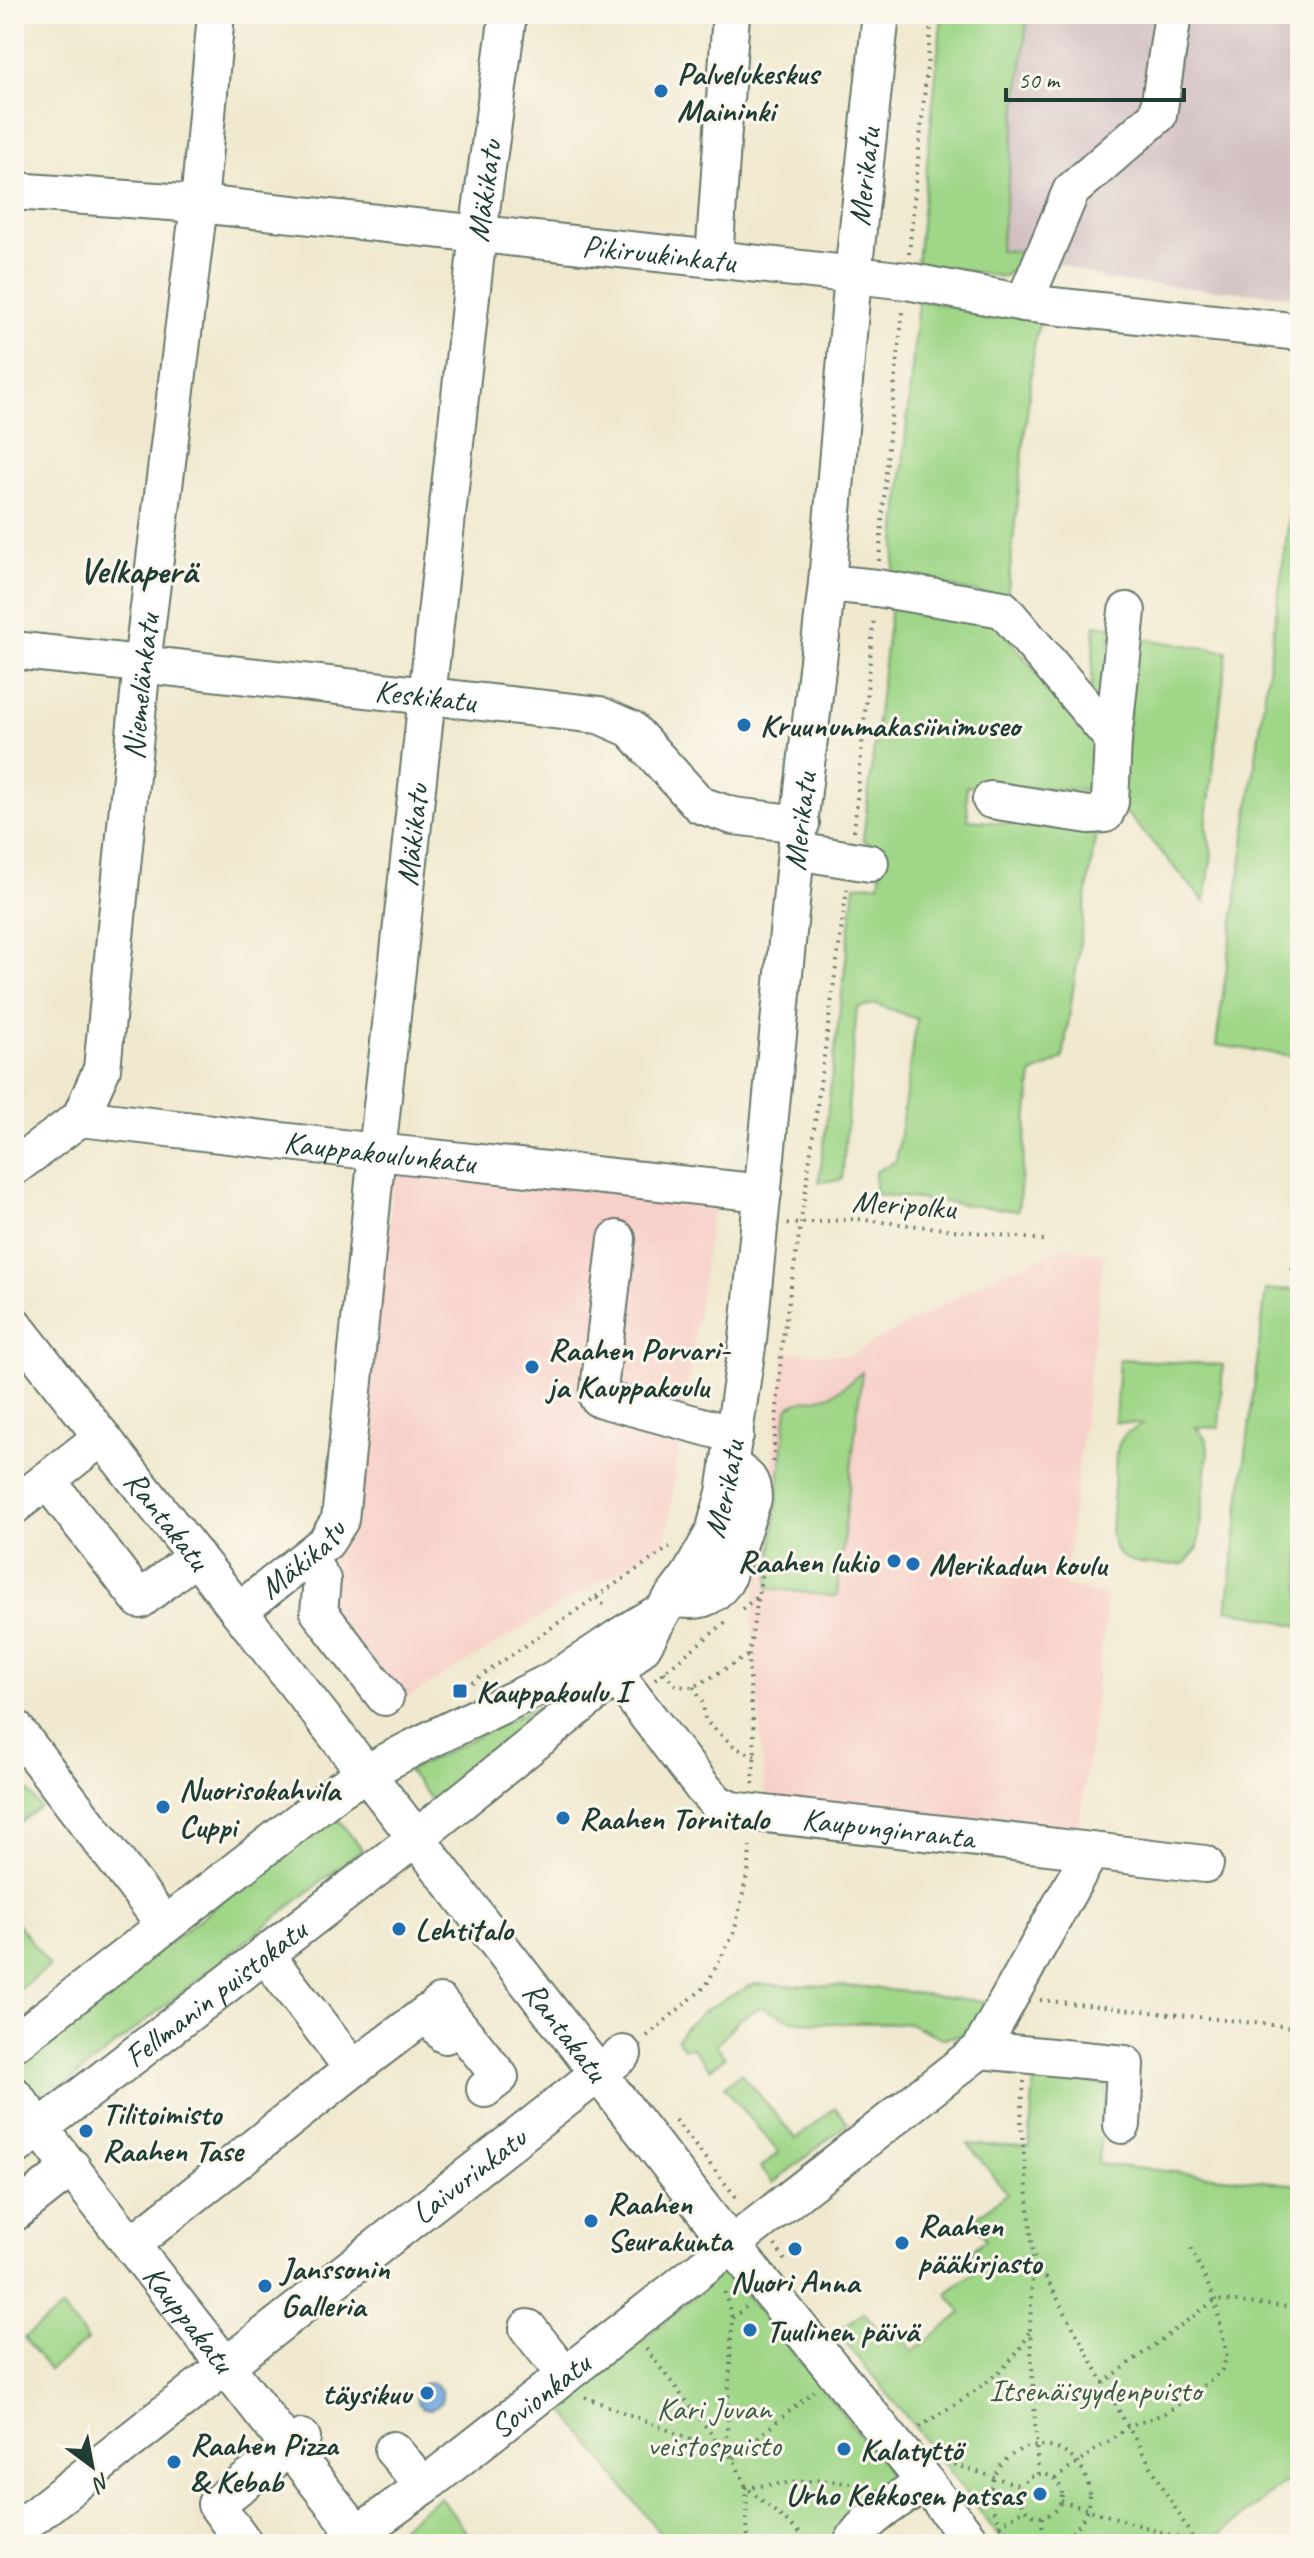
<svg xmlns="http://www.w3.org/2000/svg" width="1314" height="2558" font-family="Caveat,sans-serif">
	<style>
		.built { fill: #f7d1c9 }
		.industrial { fill: #d2bfc1 }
		.green { fill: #9fd687; stroke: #5f8a5e; stroke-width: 2 }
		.water { fill: #6ea6dd; stroke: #467288; stroke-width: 2 }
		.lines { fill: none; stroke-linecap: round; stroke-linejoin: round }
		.minor-casing { stroke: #68796a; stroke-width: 40 }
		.path { stroke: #68796a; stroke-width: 4; stroke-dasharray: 2 6; stroke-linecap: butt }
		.minor { stroke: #fff; stroke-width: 36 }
		.poi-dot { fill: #1f6fb2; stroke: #fbf7ec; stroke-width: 3 }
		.labels { text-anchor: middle; stroke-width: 6; stroke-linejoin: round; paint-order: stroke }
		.poi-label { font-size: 32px; font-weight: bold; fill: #1f3d34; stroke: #fbf7ec; text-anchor: start }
		.street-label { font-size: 32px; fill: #1f3d34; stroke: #fbf7ec }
		.park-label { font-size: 32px; fill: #395c45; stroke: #fbf7ec }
		.quarter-label { font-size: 36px; font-weight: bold; fill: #1f3d34; stroke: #fbf7ec }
	</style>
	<rect width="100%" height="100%" fill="#fbf7ec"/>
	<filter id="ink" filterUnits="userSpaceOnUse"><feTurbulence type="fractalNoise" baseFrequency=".0125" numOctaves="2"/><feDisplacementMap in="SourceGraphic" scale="16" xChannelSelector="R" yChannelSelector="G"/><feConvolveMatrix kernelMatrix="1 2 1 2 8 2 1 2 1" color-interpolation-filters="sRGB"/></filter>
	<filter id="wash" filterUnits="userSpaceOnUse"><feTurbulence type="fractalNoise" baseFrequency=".006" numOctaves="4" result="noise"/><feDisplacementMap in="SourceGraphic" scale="32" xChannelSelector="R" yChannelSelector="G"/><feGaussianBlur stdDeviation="1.8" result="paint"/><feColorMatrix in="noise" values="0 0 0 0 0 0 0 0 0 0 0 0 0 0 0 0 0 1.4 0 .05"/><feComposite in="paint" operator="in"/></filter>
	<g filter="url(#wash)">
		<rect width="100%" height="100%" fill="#f0e9cf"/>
		<g class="built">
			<polygon points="395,1171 713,1204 666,1542 397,1704 300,1591 355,1529"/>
			<polygon points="1064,1248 1104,1254 1064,1586 1108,1596 1078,1837 765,1800 752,1620 764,1542 785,1351 849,1356 993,1277"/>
		</g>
		<polygon class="industrial" points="1028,14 1300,14 1300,297 1110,281 1033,254 1000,251"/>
		<g class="green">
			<polygon points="942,14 1028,14 1000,250 1033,253 1003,277 917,263"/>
			<polygon points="918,301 1041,319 1035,339 1007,598 893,576"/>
			<polygon points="1300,440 1300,1057 1216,1045"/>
			<polygon points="891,605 995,621 1097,747 1090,790 966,786 968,820 1096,831 1063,1059 1032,1074 1018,1211 875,1194 875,1172 896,1161 917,1019 876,1004 857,1008 842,1180 819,1182 855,885 879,884 883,850 863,840"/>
			<polygon points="1095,625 1112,626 1108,698 1091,697"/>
			<polygon points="1136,638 1227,651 1206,827 1212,854 1205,902 1121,807"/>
			<polygon points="1300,1289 1300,1626 1227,1609 1266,1290"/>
			<path d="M1119,1359l104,6 -4,63 -23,-1 11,14 1,11 -10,96 -13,16c-16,1 -51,2 -64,-8 -7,-6 -8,-14 -10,-23l5,-78 3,-11 6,-10 18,-10 -28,-2z"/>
			<path d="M862,1372l-25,225 -69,-9 19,-180c13,-10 28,-7 43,-13 11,-5 22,-15 32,-23z"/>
			<polygon points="556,1700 561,1704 436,1805 408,1771 547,1702"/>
			<polygon points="14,1773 40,1807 14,1827"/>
			<polygon points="333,1813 362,1849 37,2107 14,2079 14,2066"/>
			<polygon points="14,1919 50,1966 14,1993"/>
			<path d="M754,1984l112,3 129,16v8l-37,25 -16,2 -33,-15h-92l-25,-3 -31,-13 -23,13 -22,25 9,12 -15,12 -18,-22 -8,1 -7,-9c18,-28 48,-40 77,-55z"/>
			<polygon points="741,2073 796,2139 835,2108 848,2123 773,2183 761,2168 779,2153 724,2087"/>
			<polygon points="1034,2078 1107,2085 1098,2164 1300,2185 1300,2471 1208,2544 1005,2544 919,2432 837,2332 864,2312 886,2340 897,2331 913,2351 962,2313 947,2293 982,2266 971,2251 986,2239 972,2221 1007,2193 968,2144 1029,2147"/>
			<polygon points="728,2273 904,2489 840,2544 668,2544 563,2409 720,2274"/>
			<polygon points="62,2308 88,2340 49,2370 24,2338"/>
			<polygon points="440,2497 476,2544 387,2544 384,2540"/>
		</g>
		<circle class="water" cx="429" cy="2396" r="13"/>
	</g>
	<g filter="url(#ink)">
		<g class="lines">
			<g class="minor-casing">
				<g id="minor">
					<path id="s1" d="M14,191l185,13 515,55 193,22 117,22 276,29"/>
					<polyline points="714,259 731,14"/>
					<polyline points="1024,303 1071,191 1158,115 1173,14"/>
					<polyline points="827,583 877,588 1003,609 1113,739 1110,802 1105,814 1089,815 991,800"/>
					<path id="s2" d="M14,650l585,65 32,14 69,76 33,11 68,8"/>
					<polyline points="1113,739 1127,611"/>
					<polyline points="796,851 870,863"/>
					<path id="s3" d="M80,1118l22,-49 40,-405 57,-460 17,-190"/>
					<path id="s4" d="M14,1167l66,-49 297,34 386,41"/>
					<polyline points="617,1239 598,1398 735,1435"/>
					<path id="s5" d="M14,1325l352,448 351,454 209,256 47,61"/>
					<polyline points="47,1480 140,1600 196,1556"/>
					<polyline points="14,1506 102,1437"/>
					<polyline points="308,1558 322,1580 319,1612 385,1697"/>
					<path d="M674,1598c22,5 37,2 51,-17l28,-82c0,-21 -7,-23 -24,-34"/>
					<path id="s6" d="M239,1611l87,-69 14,-22 37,-368 101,-919 30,-219"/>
					<path id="s7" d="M602,1657l101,131 14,15 14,7 474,54"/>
					<polyline points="14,1727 165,1925"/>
					<polyline points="265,1954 353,2069 427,2013 445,2035"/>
					<polyline points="438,2005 440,2003 500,2077 485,2089"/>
					<path d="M14,2043l325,-253c65,-42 137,-71 206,-106 38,-20 71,-48 109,-68"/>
					<polyline points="980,2050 1125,2064 1122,2125"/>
					<path id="s8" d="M14,2095l351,449"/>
					<path id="s9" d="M14,2148l402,-310 175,-141 52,-51 19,-34 28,-37 24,-43 11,-39 23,-153 48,-489 31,-268 26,-308 28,-261"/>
					<polyline points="14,2213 72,2167"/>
					<polyline points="132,2244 353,2069"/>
					<polyline points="528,2328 565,2375"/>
					<polyline points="393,2450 424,2486"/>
					<path id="s10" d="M14,2532l609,-478"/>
					<polyline points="244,2543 216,2504 302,2438"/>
					<path id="s11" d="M344,2544l80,-58 556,-436 111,-199"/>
					<path d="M852,2544c8,-22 53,-50 74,-61"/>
				</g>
			</g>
			<g class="path">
				<polyline points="909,254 932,14"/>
				<polyline points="879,561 889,435 903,311"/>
				<polyline points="854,831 874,617"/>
				<polyline points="787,1224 856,1219 1044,1240"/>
				<polyline points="1291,1268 1300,1272"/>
				<polyline points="14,1286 21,1295"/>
				<polyline points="773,1462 782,1343 801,1223 847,888"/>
				<polyline points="596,1597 670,1547"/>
				<polyline points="742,1609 757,1597"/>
				<polyline points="664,1672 676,1686 694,1687 749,1655"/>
				<polyline points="655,1679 726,1622"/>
				<polyline points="465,1687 596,1597 607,1609"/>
				<polyline points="694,1687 703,1704 705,1719 709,1724 736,1748 755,1756"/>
				<polyline points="753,1784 755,1748 748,1660 763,1566"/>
				<polyline points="1040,2000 1300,2028"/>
				<polyline points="647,2036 706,1986 734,1933 749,1867 750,1841"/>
				<polyline points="1024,2081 1021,2120 1033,2254 1030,2330 1038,2474"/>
				<polyline points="675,2120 739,2201"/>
				<polyline points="775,2245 788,2265"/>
				<polyline points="1034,2256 1128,2427 1196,2544"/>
				<polyline points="732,2318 746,2307"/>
				<polyline points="646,2349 726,2453 733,2458 746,2487 813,2544"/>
				<polyline points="1103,2383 1215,2300 1300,2308"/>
				<polyline points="585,2397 726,2453 732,2318 723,2287"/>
				<path d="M920,2427c37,-26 91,-52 109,-95"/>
				<circle cx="1040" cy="2495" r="49"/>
				<polyline points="733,2458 814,2391"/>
				<polyline points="947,2462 1021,2486"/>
				<circle cx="1041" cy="2495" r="21"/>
				<polyline points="1055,2479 1128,2427 1163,2414 1175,2407 1221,2372 1227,2356 1215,2300 1190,2246"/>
				<polyline points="1061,2501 1193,2542"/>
				<polyline points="1042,2517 1043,2544"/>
				<polyline points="999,2525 1024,2509"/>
				<polyline points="748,2544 746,2487 820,2480 867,2485"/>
				<polyline points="1151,2544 1155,2530"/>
			</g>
			<use href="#minor" class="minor"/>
		</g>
	</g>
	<g class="poi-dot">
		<circle cx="661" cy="91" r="8"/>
		<circle cx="744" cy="725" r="8"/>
		<circle cx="532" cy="1367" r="8"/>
		<circle cx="894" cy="1561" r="8"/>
		<circle cx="913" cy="1564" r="8"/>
		<rect x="452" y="1683" width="16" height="16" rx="4"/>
		<circle cx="163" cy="1807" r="8"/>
		<circle cx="563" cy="1818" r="8"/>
		<circle cx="399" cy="1929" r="8"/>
		<circle cx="86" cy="2131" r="8"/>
		<circle cx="591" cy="2221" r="8"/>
		<circle cx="902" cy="2243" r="8"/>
		<circle cx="795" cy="2249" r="8"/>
		<circle cx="265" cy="2286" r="8"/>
		<circle cx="750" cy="2330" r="8"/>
		<circle cx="427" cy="2393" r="8"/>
		<circle cx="844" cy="2449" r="8"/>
		<circle cx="174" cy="2462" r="8"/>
		<circle cx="1040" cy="2494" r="8"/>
	</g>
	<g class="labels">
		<g class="poi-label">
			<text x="677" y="84">Palvelukeskus<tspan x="677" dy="37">Maininki</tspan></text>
			<text x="760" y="736">Kruununmakasiinimuseo</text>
			<text x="548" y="1360">Raahen Porvari-<tspan x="548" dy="37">ja Kauppakoulu</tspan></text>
			<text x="878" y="1572" text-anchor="end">Raahen lukio</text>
			<text x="929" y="1575">Merikadun koulu</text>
			<text x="476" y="1702">Kauppakoulu I</text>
			<text x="179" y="1800">Nuorisokahvila<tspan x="179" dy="37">Cuppi</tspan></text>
			<text x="579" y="1829">Raahen Tornitalo</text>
			<text x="415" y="1940">Lehtitalo</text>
			<text x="102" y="2124">Tilitoimisto<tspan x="102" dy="37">Raahen Tase</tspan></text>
			<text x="607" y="2214">Raahen<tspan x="607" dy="37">Seurakunta</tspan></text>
			<text x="918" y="2236">Raahen<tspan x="918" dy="37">pääkirjasto</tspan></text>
			<text x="281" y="2279">Janssonin<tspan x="281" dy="37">Galleria</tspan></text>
			<text x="795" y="2292" text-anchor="middle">Nuori Anna</text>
			<text x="766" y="2341">Tuulinen päivä</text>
			<text x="411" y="2404" text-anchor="end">täysikuu</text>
			<text x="190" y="2455">Raahen Pizza<tspan x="190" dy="37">&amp; Kebab</tspan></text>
			<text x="860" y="2460">Kalatyttö</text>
			<text x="1024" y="2505" text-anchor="end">Urho Kekkosen patsas</text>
		</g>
		<g class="street-label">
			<text dy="11" stroke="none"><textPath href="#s9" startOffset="2304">Merikatu</textPath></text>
			<text dy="11" stroke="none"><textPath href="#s6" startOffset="1474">Mäkikatu</textPath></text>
			<text dy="11" stroke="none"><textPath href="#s1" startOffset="648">Pikiruukinkatu</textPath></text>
			<text dy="11" stroke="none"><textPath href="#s3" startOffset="438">Niemelänkatu</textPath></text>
			<text dy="11" stroke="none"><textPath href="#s2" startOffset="414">Keskikatu</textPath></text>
			<text dy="11" stroke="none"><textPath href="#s9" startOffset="1656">Merikatu</textPath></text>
			<text dy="11" stroke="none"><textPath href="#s6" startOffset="826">Mäkikatu</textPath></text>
			<text dy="11" stroke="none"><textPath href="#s4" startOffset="384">Kauppakoulunkatu</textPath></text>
			<text transform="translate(904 1204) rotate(4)" y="11">Meripolku</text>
			<text dy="11" stroke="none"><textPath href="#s9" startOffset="984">Merikatu</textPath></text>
			<text dy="11" stroke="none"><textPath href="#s5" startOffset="248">Rantakatu</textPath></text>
			<text dy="11" stroke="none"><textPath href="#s6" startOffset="82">Mäkikatu</textPath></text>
			<text dy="11" stroke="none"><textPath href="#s7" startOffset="360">Kaupunginranta</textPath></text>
			<text dy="11" stroke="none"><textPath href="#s9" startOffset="254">Fellmanin puistokatu</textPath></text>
			<text dy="11" stroke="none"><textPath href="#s5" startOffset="896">Rantakatu</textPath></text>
			<text dy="11" stroke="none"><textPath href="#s10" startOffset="578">Laivurinkatu</textPath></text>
			<text dy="11" stroke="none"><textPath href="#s8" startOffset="284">Kauppakatu</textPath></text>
			<text dy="11" stroke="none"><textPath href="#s11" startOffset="246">Sovionkatu</textPath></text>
		</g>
		<g class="park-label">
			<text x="1095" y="2401">Itsenäisyydenpuisto</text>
			<text x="714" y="2419">Kari Juvan<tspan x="714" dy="37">veistospuisto</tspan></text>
		</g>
		<g class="quarter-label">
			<text x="138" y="583">Velkaperä</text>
		</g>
	</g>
	<rect width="1314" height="2558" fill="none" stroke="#fbf7ec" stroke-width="48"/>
	<g transform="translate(92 2466) rotate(148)" stroke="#fbf7ec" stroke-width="6" paint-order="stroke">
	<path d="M0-6L14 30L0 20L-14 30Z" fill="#1f3d34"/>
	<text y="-12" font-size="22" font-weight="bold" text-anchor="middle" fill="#1f3d34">N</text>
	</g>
	<path d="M1006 88v12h178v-12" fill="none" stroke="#1f3d34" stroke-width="4"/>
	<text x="1018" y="88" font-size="24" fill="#1f3d34" stroke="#fbf7ec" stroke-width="6" paint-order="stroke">50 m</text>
</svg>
